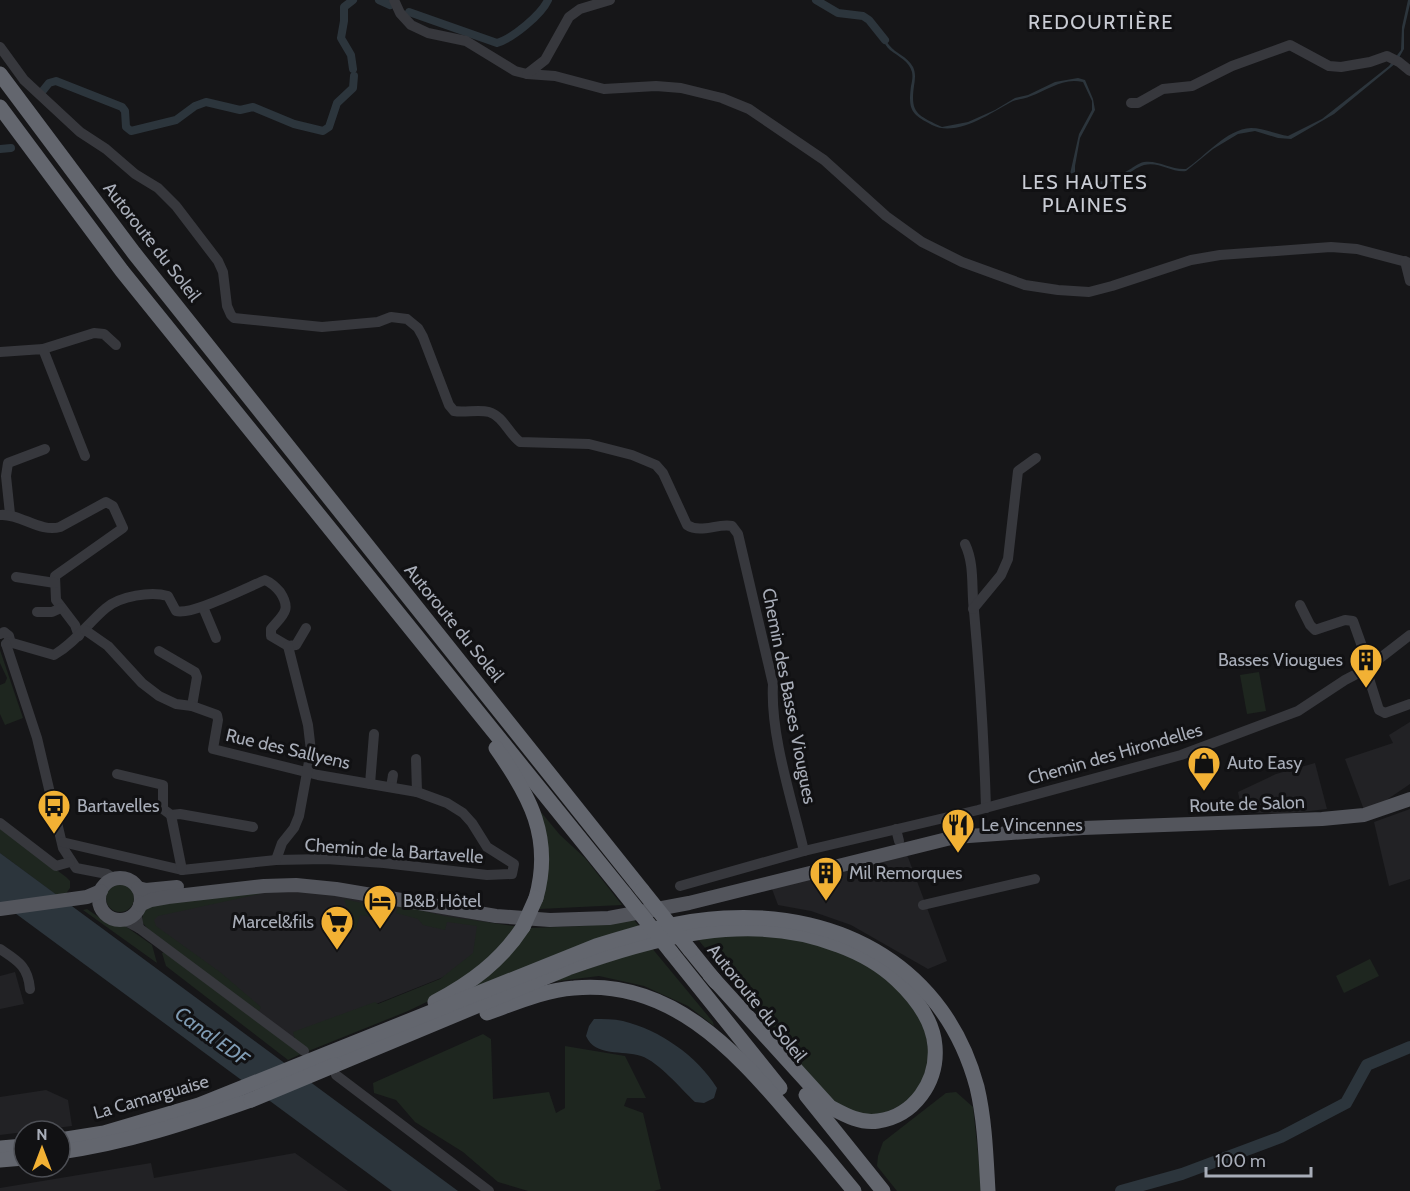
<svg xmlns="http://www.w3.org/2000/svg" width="1410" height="1191" font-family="Cabin,sans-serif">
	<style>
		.built { fill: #222225 }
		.green { fill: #1e261f }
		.water { fill: #2c353c }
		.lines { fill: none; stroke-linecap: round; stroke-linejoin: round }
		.canal { stroke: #2c353c; stroke-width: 8 }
		.river { stroke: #2c353c; stroke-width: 12 }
		.minor { stroke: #37383d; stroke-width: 10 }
		.major { stroke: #53555c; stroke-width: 14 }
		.highway { stroke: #63666e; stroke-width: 15 }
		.highway-bridge { stroke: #63666e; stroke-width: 15 }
		.labels { text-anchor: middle; stroke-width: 6; stroke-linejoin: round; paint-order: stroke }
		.street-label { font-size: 18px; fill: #a8adb8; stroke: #111113 }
		.poi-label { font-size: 18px; fill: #a8adb8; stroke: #111113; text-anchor: start }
		.neighbourhood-label { font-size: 20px; letter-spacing: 1.5px; fill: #c9ccd4; stroke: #111113 }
		.water-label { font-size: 20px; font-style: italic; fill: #7f9bb3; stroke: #111113 }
	</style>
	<rect width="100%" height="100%" fill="#161618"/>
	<g class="built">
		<polygon points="1410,722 1410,784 1382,803 1364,810 1345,759 1393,743 1389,735"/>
		<polygon points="1315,763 1327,809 1284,814 1242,812 1238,792 1276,774"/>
		<polygon points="1410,809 1410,879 1389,886 1374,822"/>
		<polygon points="906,852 947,961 928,969 851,925 811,911 778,905 772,889"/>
		<polygon points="260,891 317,892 489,922 489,928 481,962 291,1038 148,929 143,913"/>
		<polygon points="15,972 24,1004 0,1009 0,976"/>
		<polygon points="46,1090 68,1100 72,1126 0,1135 0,1097"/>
		<polygon points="295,1153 348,1191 0,1191 0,1188 151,1163 154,1178"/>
	</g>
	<g class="green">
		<polygon points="0,650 23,718 5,725 0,714 0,685 5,683 7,678 0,663"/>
		<polygon points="1259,672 1266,711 1247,714 1240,675"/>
		<polygon points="540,811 560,835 585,858 622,905 539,909"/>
		<polygon points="0,828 66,877 70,881 70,888 62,899 0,853"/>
		<circle cx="120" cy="898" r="14"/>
		<polygon points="260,891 260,894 158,916 154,920 156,926 220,972 261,1007 258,1013 148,929 142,922 143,913 148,906"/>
		<polygon points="344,899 389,909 385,919 360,915 356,929 354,929"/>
		<polygon points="399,905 444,916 520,927 511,941 437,997 408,1011 306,1052 296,1044 293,1032 375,1002 378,1004 440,979 473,953 477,926 447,922 445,930 423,925 418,919 396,913"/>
		<polygon points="87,909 107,923 117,926 125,926 152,945 157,963 83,910"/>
		<polygon points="634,920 639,926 460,994 530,928 583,926"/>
		<path d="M761,934c35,5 70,10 101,28 19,10 39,26 51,44 20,29 22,70 -6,96 -4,3 -11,5 -16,8 -14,6 -29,8 -44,1 -8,-4 -15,-11 -22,-16l-129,-158z"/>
		<polygon points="651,947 713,1022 714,1026 688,1006 644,986 599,976 550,982"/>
		<polygon points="164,952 301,1054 288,1060 166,966 162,953"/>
		<polygon points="1370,959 1379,976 1344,993 1336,976"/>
		<polygon points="483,1034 491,1039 493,1099 549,1092 556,1113 565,1108 565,1046 625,1056 646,1098 627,1098 624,1106 643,1113 661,1189 654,1191 528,1191 498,1182 463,1152 415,1122 396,1100 374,1093 373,1083"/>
		<polygon points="956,1092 973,1107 982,1191 897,1191 877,1166 878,1156 883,1142 946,1093"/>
	</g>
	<g class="water">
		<path d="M1408,0h2v4l-6,26v19l-8,14 -62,51 -43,25 -13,-1 -23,-7 -17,3 -25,15 -27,22c-14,2 -27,-10 -42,-6 -7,2 -14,8 -21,11 -14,8 -31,12 -47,9l-3,-6v-6l-3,1 9,-40 13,-24v-9l-9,-19c-20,-5 -35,8 -52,14 -6,3 -12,3 -18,5 -21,11 -56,37 -81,24 -21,-11 -24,-15 -21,-39 1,-4 2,-9 1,-14 -3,-11 -13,-15 -22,-22 -7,-6 -9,-16 -15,-23 8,4 9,11 14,18 7,9 18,11 24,22 3,6 2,13 1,19 -4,28 4,29 28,41l26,-5 27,-12 20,-12 13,-3 27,-13 23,-4 7,2 8,19 2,11 -15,28 -5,28v9l2,7c18,3 35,-2 50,-11 6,-3 11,-8 17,-9 15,-2 27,8 42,7 19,-12 40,-40 65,-41 12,0 25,6 37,8l34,-17 67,-53 12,-16 1,-23z"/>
		<polygon points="0,853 458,1191 392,1191 0,902"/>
		<path d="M594,1019c9,0 20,0 29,2 37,9 74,35 94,67l-3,10 -10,5 -9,-1c-14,-13 -36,-40 -54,-46 -18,-6 -46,1 -55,-20l3,-10z"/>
	</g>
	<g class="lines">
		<g class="canal">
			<polyline points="379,0 390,5"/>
			<polyline points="816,0 838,13 863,16 869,20 885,40"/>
			<path d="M409,12l88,31c16,-5 44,-28 51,-43"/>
			<polyline points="353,69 351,55 341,38 344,21 344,7 353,0"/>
			<polyline points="41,93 49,83 56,81 122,107 125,111 126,127 131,131 176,120 195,106 206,102 240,110 253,107 294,124 323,131 329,127 337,103 353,88 354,76"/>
			<polyline points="0,149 11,148"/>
		</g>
		<polyline class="river" points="1121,1191 1182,1174 1281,1137 1346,1103 1367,1065 1410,1047"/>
		<g class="minor">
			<polyline points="394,0 400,13 411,25 428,33 466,41 515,71 527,74 555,76 604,89 656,86 681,88 722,98 749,109 824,160 886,216 922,242 962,262 1025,285 1058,290 1089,292 1112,286 1191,260 1220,255 1331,247 1357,249 1410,263"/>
			<path d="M0,47l24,33 56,52 26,17 29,25 23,14 18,18 42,55 5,11 4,34 4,9 3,3 88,9 56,-5 13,-5 16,2 11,9 5,9 26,68 5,6c11,2 24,-2 35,1 14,4 20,22 31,30l69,2 43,11 24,10 7,8 24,52c14,9 30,-2 45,1l6,8 35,150c-3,51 19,116 31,167"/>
			<polyline points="527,74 545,60 569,17 580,9 610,0"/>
			<polyline points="1131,103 1138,103 1163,89 1192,86 1232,66 1290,45 1329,66 1341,67 1370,62 1387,56 1399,62 1410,71"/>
			<polyline points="1405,261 1410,281"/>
			<polyline points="43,349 94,333 104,334 116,345"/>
			<polyline points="0,352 43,349 85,456"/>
			<polyline points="10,514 6,476 8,463 45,449"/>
			<path d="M0,515c20,-2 40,18 60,12l46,-25 7,4 10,22 -68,48 1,24 19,25 4,11"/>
			<path d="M965,544c10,21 6,44 9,67 6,66 10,131 12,197"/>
			<polyline points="16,577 55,583"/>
			<polyline points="1300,605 1310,625 1315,630 1345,620 1353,621 1369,666"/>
			<polyline points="203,607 216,638"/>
			<polyline points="973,609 1001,575 1008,559 1018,471 1036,458"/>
			<polyline points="37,612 52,612 61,608"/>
			<polyline points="0,634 4,632 9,636 10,640 6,644"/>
			<path d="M9,642l45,13c21,-12 34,-32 52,-47 14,-12 45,-17 62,-12l8,15c15,5 72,-24 89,-31 7,3 10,6 15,12 12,18 3,23 -9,37v7l17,10 8,-1 10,-17"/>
			<polyline points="6,644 37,738 63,848 76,868 107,874 115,879"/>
			<polyline points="159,651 195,672 197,677 192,706"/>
			<polyline points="1366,669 1379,710 1385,713 1410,704"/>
			<polyline points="416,759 417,792"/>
			<polyline points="117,774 163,785 163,809 171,815"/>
			<polyline points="370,784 374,734"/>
			<polyline points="391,787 393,775"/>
			<polyline points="0,823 56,866 70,862"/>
			<polyline points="896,829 899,841"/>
			<polyline points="62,842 182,870 276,860 326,859 384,863 487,875 512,874 514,864 487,847 472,823 463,813 447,803 417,792 318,775 213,749 218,720 217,715 192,706 176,704 159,696 142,683 108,646 85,630"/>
			<polyline points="276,860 282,843 294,828 299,816 311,751 308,725 288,646"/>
			<polyline points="182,870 171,815 180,814 253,827"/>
			<polyline points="680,886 804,851 978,810 1181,755 1298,711 1345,680 1366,669 1410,635"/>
			<polyline points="923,905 1035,879"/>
			<polyline points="136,912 139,928"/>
			<polyline points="124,920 139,928 304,1051"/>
			<path d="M0,949c18,12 28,17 30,40"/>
			<polyline points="336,1075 489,1191"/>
		</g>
		<g class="major">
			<circle cx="120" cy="899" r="21"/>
			<polyline points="138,888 146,890 177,887"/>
			<polyline points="140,905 151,900 168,897 264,886 296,885 336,889 496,916 550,920 609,918 689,903 955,837 1083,828 1322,819 1364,815 1410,799"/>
			<polyline points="0,909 87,897 101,891"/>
		</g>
		<g class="highway">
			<polyline points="0,74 134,253 642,890"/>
			<polyline points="0,107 122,271 624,893"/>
			<path d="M496,748c34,48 57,90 40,150"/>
			<polyline points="690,950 716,982"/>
			<polyline points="671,952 780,1088"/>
			<path d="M435,1002c36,-19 66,-41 88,-75"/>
			<path d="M487,1013c28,-10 57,-23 87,-25 95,-9 159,60 215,126 22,25 44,51 65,77"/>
			<path d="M335,1065l233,-97c86,-30 181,-58 270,-23 22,8 42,19 59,35 18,17 36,40 38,66 3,36 -21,70 -57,75 -17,3 -33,-6 -48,-14l-120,-132"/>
			<polyline points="806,1095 883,1191"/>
			<path d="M60,1140l44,-7 95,-28 397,-159c42,-13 85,-26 128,-28 118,-7 221,50 253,169 8,34 9,70 11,104"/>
			<polyline points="0,1148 24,1146"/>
			<path d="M60,1152c66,-9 129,-30 191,-52"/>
			<polyline points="0,1160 24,1158"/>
		</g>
		<g class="highway-bridge">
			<polyline points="642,890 690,950"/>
			<polyline points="624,893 671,952"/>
			<polyline points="523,927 536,898"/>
			<polyline points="251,1100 335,1065"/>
		</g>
	</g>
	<defs>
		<g id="building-pin" transform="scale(1.725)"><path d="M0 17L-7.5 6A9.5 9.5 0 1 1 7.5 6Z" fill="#f2b134" stroke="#111113"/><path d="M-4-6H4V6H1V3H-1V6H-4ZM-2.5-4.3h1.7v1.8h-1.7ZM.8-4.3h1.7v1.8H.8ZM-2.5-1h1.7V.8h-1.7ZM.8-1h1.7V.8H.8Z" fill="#111"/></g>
		<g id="shop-pin" transform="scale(1.725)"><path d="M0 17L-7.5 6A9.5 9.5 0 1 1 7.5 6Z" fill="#f2b134" stroke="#111113"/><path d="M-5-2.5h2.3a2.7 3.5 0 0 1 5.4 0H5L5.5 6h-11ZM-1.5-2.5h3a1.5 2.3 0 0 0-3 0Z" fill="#111"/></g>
		<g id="bus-pin" transform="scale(1.725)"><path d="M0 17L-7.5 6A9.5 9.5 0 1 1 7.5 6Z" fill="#f2b134" stroke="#111113"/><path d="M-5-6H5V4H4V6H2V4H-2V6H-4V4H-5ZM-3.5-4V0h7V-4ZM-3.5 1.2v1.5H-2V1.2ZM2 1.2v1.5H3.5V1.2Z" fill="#111"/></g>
		<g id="restaurant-pin" transform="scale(1.725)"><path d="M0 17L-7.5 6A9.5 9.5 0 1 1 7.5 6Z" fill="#f2b134" stroke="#111113"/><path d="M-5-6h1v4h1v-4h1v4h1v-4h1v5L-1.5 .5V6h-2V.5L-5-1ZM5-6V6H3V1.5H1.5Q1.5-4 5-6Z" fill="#111"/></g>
		<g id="hotel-pin" transform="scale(1.725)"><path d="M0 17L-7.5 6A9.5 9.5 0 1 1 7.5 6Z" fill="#f2b134" stroke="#111113"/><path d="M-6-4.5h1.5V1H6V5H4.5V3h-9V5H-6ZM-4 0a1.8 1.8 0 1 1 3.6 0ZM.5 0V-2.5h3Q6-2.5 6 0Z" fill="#111"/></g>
		<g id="supermarket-pin" transform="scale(1.725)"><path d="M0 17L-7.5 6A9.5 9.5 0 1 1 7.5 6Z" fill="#f2b134" stroke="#111113"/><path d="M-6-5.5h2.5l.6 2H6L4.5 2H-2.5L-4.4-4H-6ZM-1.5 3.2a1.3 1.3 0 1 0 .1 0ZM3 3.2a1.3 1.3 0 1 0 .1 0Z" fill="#111"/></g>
	</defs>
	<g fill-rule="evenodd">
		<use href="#building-pin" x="1366" y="660"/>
		<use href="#shop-pin" x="1204" y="763"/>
		<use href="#bus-pin" x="54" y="806"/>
		<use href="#restaurant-pin" x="958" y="825"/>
		<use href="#building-pin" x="826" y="873"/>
		<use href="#hotel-pin" x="380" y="901"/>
		<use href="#supermarket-pin" x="337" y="922"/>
	</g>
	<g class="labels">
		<g class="street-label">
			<text transform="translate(152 242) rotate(52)" y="6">Autoroute du Soleil</text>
			<text transform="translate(454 623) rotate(51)" y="6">Autoroute du Soleil</text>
			<text transform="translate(789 696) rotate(79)" y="6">Chemin des Basses Viougues</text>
			<text transform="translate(288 749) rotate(13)" y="6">Rue des Sallyens</text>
			<text transform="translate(1115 754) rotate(-16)" y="6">Chemin des Hirondelles</text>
			<text transform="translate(1247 804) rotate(-2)" y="6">Route de Salon</text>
			<text transform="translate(394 851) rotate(4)" y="6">Chemin de la Bartavelle</text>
			<text transform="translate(757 1003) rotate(51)" y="6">Autoroute du Soleil</text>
			<text transform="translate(151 1097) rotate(-16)" y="6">La Camarguaise</text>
		</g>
		<g class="poi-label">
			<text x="1343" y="666" text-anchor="end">Basses Viougues</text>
			<text x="1227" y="769">Auto Easy</text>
			<text x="77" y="812">Bartavelles</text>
			<text x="981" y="831">Le Vincennes</text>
			<text x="849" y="879">Mil Remorques</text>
			<text x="403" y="907">B&amp;B Hôtel</text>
			<text x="314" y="928" text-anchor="end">Marcel&amp;fils</text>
		</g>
		<g class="neighbourhood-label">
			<text x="1101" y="29">REDOURTIÈRE</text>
			<text x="1085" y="189">LES HAUTES<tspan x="1085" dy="23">PLAINES</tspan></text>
		</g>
		<g class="water-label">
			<text transform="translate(212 1036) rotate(36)" y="7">Canal EDF</text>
		</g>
	</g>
	<g transform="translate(42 1149)"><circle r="28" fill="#111113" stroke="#4d4f55" stroke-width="1.5"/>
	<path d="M0-4.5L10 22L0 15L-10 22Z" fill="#f2b134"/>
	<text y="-9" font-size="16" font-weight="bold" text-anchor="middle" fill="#a8adb8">N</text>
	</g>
	<path d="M1206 1167v9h105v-9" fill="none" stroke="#a8adb8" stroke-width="3"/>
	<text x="1215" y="1167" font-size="18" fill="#a8adb8" stroke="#111113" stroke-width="4.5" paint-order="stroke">100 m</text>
</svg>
